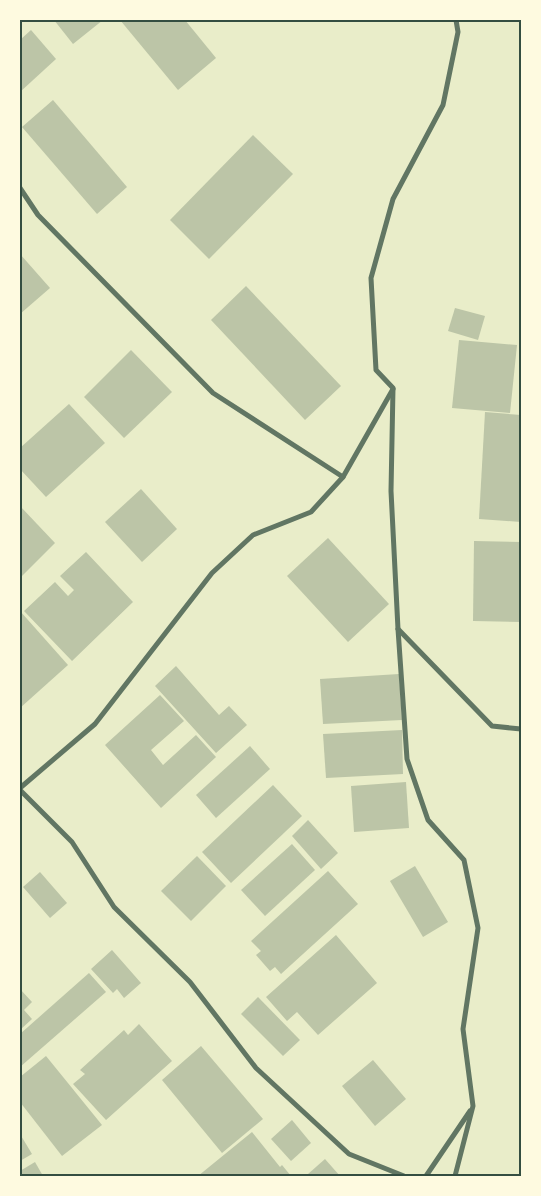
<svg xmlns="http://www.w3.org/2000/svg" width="541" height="1196" font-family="'IBM Plex Serif',serif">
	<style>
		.building { fill: #bcc5a7 }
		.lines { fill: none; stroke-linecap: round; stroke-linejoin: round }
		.minor { stroke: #617663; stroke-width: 5 }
		.neatline { fill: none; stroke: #344e41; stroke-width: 2 }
	</style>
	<rect width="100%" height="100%" fill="#e9edc9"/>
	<g class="building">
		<polygon points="54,20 103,20 73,44"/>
		<polygon points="120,20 185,20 216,58 178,90"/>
		<polygon points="31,30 56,59 20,92 20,40"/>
		<polygon points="53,100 127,187 97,214 22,127"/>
		<polygon points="253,135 293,174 209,259 170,220"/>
		<polygon points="20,254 50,288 20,314"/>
		<polygon points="246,286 341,386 305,420 211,320"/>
		<polygon points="455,308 485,316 478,340 448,331"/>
		<polygon points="459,340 517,345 510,413 452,408"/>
		<polygon points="131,350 172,392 124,438 84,397"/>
		<polygon points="69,404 105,443 46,497 20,469 20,448"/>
		<polygon points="485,412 521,415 521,522 479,519"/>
		<polygon points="141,489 177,529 142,562 105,522"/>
		<polygon points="20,506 55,543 20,578"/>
		<polygon points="328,538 389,604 348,642 287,576"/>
		<polygon points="474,541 521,542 521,622 473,621"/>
		<polygon points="86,552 133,602 72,661 24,611 55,582 68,596 74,590 60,576"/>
		<polygon points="20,611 68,665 20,708"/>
		<polygon points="176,666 219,715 229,706 247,725 216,753 155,686"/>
		<polygon points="399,674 402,720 323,724 320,679"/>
		<polygon points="160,695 184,721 151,750 163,765 196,735 216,757 161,808 105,745"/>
		<polygon points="402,730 403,774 326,778 323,734"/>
		<polygon points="250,746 270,769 216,818 196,795"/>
		<polygon points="406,782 409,828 354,832 351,786"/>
		<polygon points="273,785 302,816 231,883 202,852"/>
		<polygon points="308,820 338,853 321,869 292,836"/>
		<polygon points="292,844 315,870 265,916 241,890"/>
		<polygon points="197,856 226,886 191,921 161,891"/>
		<polygon points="415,866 448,922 423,937 390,881"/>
		<polygon points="328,871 358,904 281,974 275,967 270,971 256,955 261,951 251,941"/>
		<polygon points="40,872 67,903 50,918 23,887"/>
		<polygon points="336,935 377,983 318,1035 297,1012 287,1021 266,997"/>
		<polygon points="112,950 141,983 124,998 117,989 113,993 91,969"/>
		<polygon points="89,973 106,992 20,1067 20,1034"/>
		<polygon points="20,989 32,1002 24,1010 32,1019 20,1030"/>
		<polygon points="258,997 300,1040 283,1056 241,1014"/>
		<polygon points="139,1024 172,1061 106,1120 73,1084 85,1074 80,1070 124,1030 128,1035"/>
		<polygon points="201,1046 263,1119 222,1153 162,1080"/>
		<polygon points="46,1056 102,1125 62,1156 20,1102 20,1077"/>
		<polygon points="373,1060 406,1099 375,1126 342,1086"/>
		<polygon points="292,1120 311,1143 291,1161 271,1139"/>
		<polygon points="252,1132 280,1167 282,1165 291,1176 198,1176"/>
		<polygon points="20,1134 32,1154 20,1161"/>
		<polygon points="325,1159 340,1176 309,1176 308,1174"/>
		<polygon points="35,1162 43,1176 20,1176 20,1171"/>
	</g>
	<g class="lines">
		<g class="minor">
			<polyline points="20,188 38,215 213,393 343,477"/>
			<polyline points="398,629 492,726 521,729"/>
			<polyline points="20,788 95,724 212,573 253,535 311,512 343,477 393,389"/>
			<polyline points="20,790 72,842 114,907 190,982 256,1068 349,1154 404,1176"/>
			<polyline points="426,1176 470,1111"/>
			<polyline points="455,1176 473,1106 463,1029 478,928 464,860 428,820 407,759 398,629 391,491 393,388 376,370 371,278 393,199 443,105 458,32 456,20"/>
		</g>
	</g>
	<rect width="541" height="1196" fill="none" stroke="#fefae0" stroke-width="42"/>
	<rect x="21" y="21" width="499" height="1154" class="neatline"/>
</svg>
